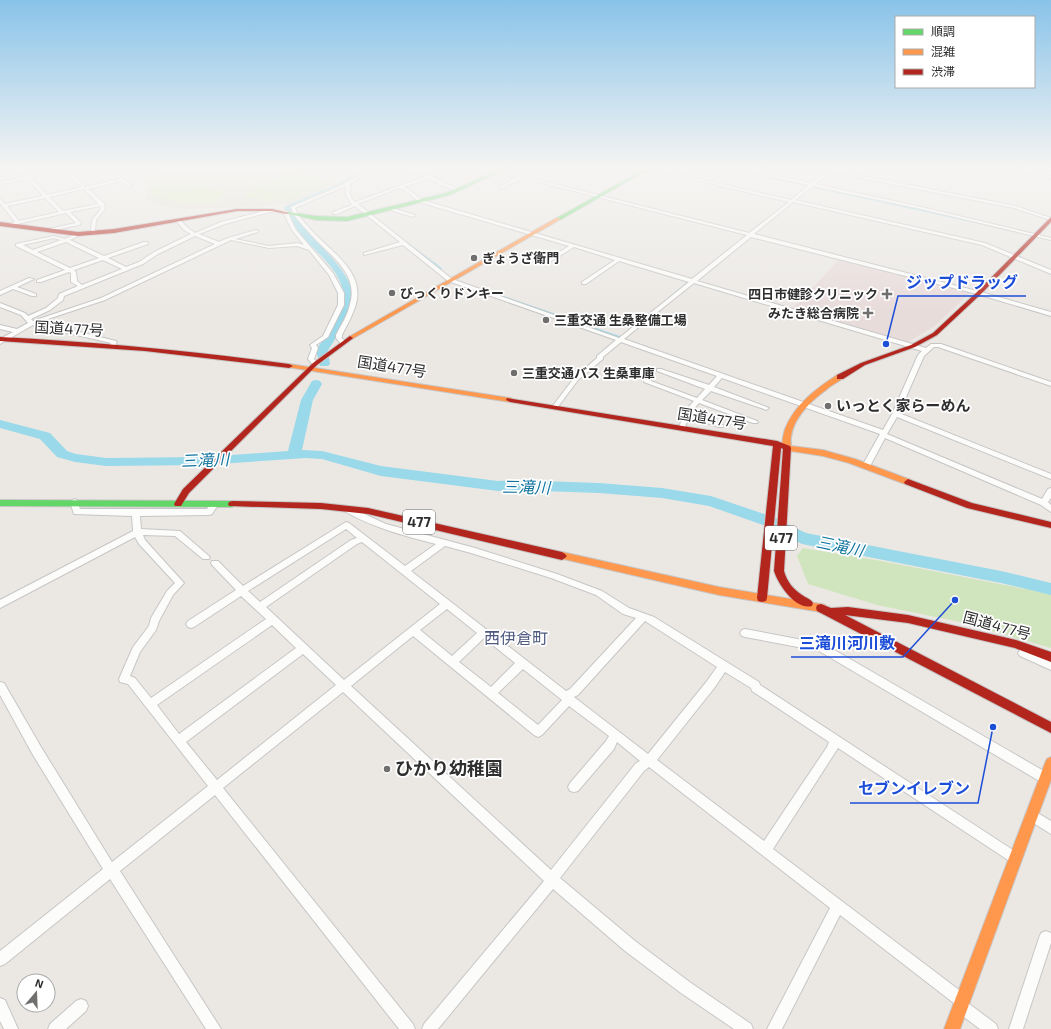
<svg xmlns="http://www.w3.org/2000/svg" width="1051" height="1029" font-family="'Exo 2','Noto Sans JP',sans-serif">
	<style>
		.education { fill: #e5dfd3 }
		.medical { fill: #e8dcdb }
		.green { fill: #d0e5be }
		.pitch { fill: #dae9bc }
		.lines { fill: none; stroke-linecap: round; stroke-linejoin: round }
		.stream-far1 { stroke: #9ad9ea; stroke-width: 1.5 }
		.stream { stroke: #9ad9ea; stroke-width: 2 }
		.river { fill: #9ad9ea; fill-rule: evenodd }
		.street-casing { stroke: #c7c6c6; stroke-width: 2 }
		.fast-casing { stroke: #c7c6c6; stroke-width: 2 }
		.slow-casing { stroke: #c7c6c6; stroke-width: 2 }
		.jam-casing { stroke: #c7c6c6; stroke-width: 2 }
		.street { fill: #fcfcfb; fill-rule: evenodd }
		.fast { fill: #63d668; fill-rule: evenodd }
		.slow { fill: #ff974d; fill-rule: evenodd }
		.jam { fill: #b3261e; fill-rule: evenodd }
		.poi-dot { fill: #706f6e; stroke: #fff; stroke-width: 1.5 }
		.labels { text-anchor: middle; stroke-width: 3.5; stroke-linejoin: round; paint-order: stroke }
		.far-poi-label { font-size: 13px; font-weight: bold; fill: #2e2e2e; stroke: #fff; text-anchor: start }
		.shield { fill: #fff; stroke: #6d6d6d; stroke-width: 1 }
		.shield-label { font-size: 14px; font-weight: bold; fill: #2e2e2e }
		.street-label { font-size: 15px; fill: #2e2e2e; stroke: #fff }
		.poi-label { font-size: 15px; font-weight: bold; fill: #2e2e2e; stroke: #fff; text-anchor: start }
		.water-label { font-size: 16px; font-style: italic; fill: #11749f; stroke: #fff }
		.neighbourhood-label { font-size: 16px; fill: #4e597e; stroke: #fff }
		.near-poi-label { font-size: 18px; font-weight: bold; fill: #2e2e2e; stroke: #fff; text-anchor: start }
		.leader { fill: none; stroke: #1d4ed8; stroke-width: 1.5 }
		.callout-dot { fill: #1d4ed8; stroke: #fff; stroke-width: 1.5 }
		.callout-label { font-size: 16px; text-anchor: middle; font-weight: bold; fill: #1d4ed8; stroke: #fff; stroke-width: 3.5; stroke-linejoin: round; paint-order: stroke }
	</style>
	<rect width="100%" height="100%" fill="#ebe8e4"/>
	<polygon class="education" points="154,168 289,168 286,171 332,179 343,183 291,205 278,203 258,207 180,209 148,202 146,200 150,177 159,173 154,173"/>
	<polygon class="medical" points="840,259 971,292 935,326 906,343 792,309"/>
	<polygon class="green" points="803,548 876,560 1051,594 1051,648 960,622 877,605 808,584 797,556"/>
	<g class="pitch">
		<path d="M285,174c5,1 9,0 13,0 10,-1 23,6 32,10l-41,16 -7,-1 -14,2 -23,-4 -1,-2z"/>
		<path d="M177,183l40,6 6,2 1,3c-11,17 -52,6 -69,3l-5,-4c4,-9 18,-9 27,-10z"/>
	</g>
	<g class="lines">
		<g class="stream-far1">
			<polyline points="727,168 988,225"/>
			<polyline points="791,200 805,189"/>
			<polyline points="766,220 789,201"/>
			<polyline points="394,233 435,264"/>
		</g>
		<g class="stream">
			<polyline points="434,263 441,269"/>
			<polyline points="492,293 619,337 623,336"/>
			<polyline points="668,299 689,282"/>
		</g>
		<g class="river">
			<path d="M363,168h8c-18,20 -54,31 -78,40 13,31 63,62 60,93 -1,7 -6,14 -9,20 -5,10 -9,20 -16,29l2,14 -2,2h-8l-4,-16c8,-11 25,-36 27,-49 4,-27 -28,-49 -44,-68 -6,-8 -11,-16 -15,-26l53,-23z"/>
			<polygon points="316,380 320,381 322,384 313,400 302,450 322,451 381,466 498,481 513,480 599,483 662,488 711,496 773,517 806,533 1001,571 1051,583 1051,595 1001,583 802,544 763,525 709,506 662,498 599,493 513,490 498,491 381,476 322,459 306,458 204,465 106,466 75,462 57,457 40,439 0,428 0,420 50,433 67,451 76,454 106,458 204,457 288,451 301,400 312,381"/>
		</g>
		<g class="street-casing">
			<g id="street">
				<path d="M0,168l9,5 11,-5h6l-2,2 6,6 33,-7 -1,-1h15l-8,2 16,17 34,-8 -13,-11h4l22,18 -3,1 -8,-6 -33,8 16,14 1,6 -9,11 -1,11 -2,3 -4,-1 2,-2 1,-11 9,-11 -1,-3 -30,6 11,11v1l-2,1 -30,6v-2l27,-6 -10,-10 -58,13 -2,-1v-1l9,-2 -15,-19v-4l5,5 38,-8 -15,-17 -28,5v-2l26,-5 -5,-6 -21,9v-2l6,-3 -6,-4zM65,171l17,16 -35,8 -16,-17zM84,189l14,15 -35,7 -14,-14zM45,198l14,14 -40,9 -12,-15z"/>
				<path d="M373,168h4l-26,15c-2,8 -2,14 4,19l69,-25 -28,-9c11,0 20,7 31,8 8,0 20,-8 30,-8l-25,9 26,12v2h-2l-28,-12 -25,8 5,2 14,11 270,79 55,-44 -225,-57 -19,10h-2v-2l17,-9 -40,-9h6l38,8 227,57 40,-31 -145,-34h6l141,32 18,-15 -78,-17h6l74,15 16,-12 -10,-3 12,1 6,-1 -2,2 182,36 36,12v2l-37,-12 -183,-36 -16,12 102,22 134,32v2l-134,-32 -104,-22 -18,14 190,43 66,27v4l-69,-29 -189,-43 -39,32 227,58 70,20v4l-74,-22 -226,-57 -54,44 229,67 5,-4h10l110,38v4l-113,-39h-4l-10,9 -25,57 152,61v5l-154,-62 -10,17 155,65 6,-10 3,-1v10l-3,4 3,3v7l-10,-7 -156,-67 -16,30h-6l-1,-2 18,-32 -158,-56 -8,9 55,21 -3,2 -2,-1 -53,-18 -9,9 55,21 1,1 -1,1h-4l-54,-20 -9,10 33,12 1,1 -1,1h-4l-30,-10 -5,12h-4l-1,-1 5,-16 10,-11 -50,-19v-2h4l49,18 8,-9 -48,-18v-2h4l48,16 8,-9 -96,-34 -18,15v2l-25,21 -21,28h-4l-1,-1 22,-29 23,-20v-2l19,-16 -168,-59 -45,-36 -39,10v-2l36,-11 -45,-36 -18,8h-4v-2l19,-7c-4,-6 -8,-11 -6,-19l-51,22c3,8 10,15 16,22 19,21 54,41 45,74 -3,11 -9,21 -14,31v3l4,5 -1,1h-4l-5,-6v-3c5,-10 12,-20 14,-31 10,-33 -26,-52 -44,-75 -6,-7 -13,-13 -15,-22l49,-21zM399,188l7,3 13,11 150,44 -23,14v2h4l24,-15 41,13 -33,22v2h4l33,-23 70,21 -70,56 -167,-59 -94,-75zM694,283l228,68 -4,4 -26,59 -9,16 -259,-91z"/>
				<polygon points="997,168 1004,168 1051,176 1051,178"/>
				<polygon points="392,208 415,215 415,216 413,217 390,210 390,208"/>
				<path d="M272,209l2,1v1l-49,13 -26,10 20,8 9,-4 28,-8 2,1v1l-23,7 34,7 29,-3 6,2 -12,-15 -9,-18 4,-1 9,19 37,43 11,20v12l-16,32 -12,8 2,3 -4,11 4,5 -1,1h-4l-5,-6 4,-11 -2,-3 13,-9 15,-31v-12l-9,-18 -20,-25 -12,-4 -28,2 -38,-8 -126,60 -66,22 77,19 1,1 -3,5h-4l-1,-1 2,-3 -78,-18 -33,19v-5l13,-7 -13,-3v-4l17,4 11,-6 -7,-8 -21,-8v-4l25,10 3,3 18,-8 12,-10 1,-4 19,-8 -7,-4v-9l-2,-1 -28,10h-4v-2l28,-10 -49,-24v-2l38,-8 11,3 13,-6h2v2l-10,5 34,16 40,-14h4v2l-40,14 18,9 13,-5 15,-10 37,-18 -7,-4 -9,-10v-1h4l9,9 7,5 26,-11zM195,236l20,8 -114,54 -68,23 -2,-2 19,-9 13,-10 1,-4 79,-32 15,-10zM54,238l7,2 -28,10 -10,-5zM66,242l33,16 -29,10 -33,-16zM103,260l19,9 -40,16 -5,-4 -1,-9 -2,-2z"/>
				<polygon points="29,278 34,279 17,287 36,294 36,296 32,296 13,289 0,295 0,291"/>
				<path d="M74,499l3,1 3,9h127l4,-6 3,-1 4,3 -6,9 -3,1 -69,1 1,13 39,2 30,26 -1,2h-6l-28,-23 -32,-1 2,5 39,43 -11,12 -14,26 -3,9 -16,22 -10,24 5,2 16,20 115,-79 -25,-23 -47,31 -3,1 -3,-1 -2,-3 2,-3 48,-31 -24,-25 -1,-2 1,-2h6l25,25 103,-64 3,1 56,43 31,-22c-31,-8 -62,-16 -90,-32l-1,-2 4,-3 37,17 89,24 82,26 45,17 27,17 25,9 105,65 1,3 259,169 2,4 -2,4 -4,2 -4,-2 -173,-114 -65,101 194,147 2,5 -1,2 28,21 2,5h-18l-24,-18 -2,-5 1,-2 -115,-89 -58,114h-15l63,-121 -181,-141 -5,4 -84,107 75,63 56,42 60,41 2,5h-19l-53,-36 -56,-42 -72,-62 -115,140h-16l2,-5 120,-143 -201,-189 -120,96 190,236 2,5h-16l-184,-234 -95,76 101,158h-15l-96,-150 -105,85 -5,2v-15l103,-82 -70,-114 -33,-60v-13l4,1 37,64 71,115 96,-76 -80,-102 -8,-2 -1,-3 14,-32 16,-21 2,-8 16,-27 8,-8 -36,-39 -4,-7 -135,71v-8l133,-69 -1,-15 -58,-2 -4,-12zM346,529l11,9 -6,2 -91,62 -12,-11zM362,542l78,62 -96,76 -78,-73 91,-63zM445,546l26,7 80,25 45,17 27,19 13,4 -66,71 -4,2 -155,-120zM447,609l30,24 -25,23 -32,-26zM645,621l72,46 -10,14 -59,73 -74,-57 4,-2zM272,625l24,23 -117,86 -22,-29zM413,636l121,99 4,2 4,-2 27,-29 40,30 -3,5 -36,42 -2,4 2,4 4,1 4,-1 36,-42 3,-7 23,19 -4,2 -85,107 -200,-184zM484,638l31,25 -24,24 -32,-25zM303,654l33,31 -119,95 -31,-38zM523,669l39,31 -24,25 -40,-32zM725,672l26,16 1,3 77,51 -2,5 -63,94 -107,-81 58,-73z"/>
				<polygon points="745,629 824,644 1049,774 1051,778 1049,782 1045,783 1041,782 819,651 745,637 742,636 740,633 742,630"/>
				<polygon points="1023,649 1051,661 1051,670 1020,656 1018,653 1020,650"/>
				<polygon points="1031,809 1051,821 1051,834 1027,819 1025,815 1027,811"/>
				<polygon points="1046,931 1051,933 1051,943 1023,1029 1009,1029 1039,938 1041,933"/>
				<polygon points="0,998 5,1000 18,1029 4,1029 0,1021"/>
				<polygon points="81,999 86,1001 88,1006 86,1011 66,1029 48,1029 50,1024 76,1001"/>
			</g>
		</g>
		<g class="fast-casing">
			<g id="fast">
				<polygon points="503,168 508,168 450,195 347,221 316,220 285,213 287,212 316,216 347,217 446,193"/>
				<polygon points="646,168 651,168 560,220 555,219"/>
				<polygon points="1039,168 1051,170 1051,172 1039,169"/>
				<polygon points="0,500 232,501 236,504 232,507 0,506"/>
			</g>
		</g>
		<g class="slow-casing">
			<g id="slow">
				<polygon points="556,218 561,219 352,339 348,339 347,338"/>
				<polygon points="289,364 510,398 514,400 510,402 287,367 285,366"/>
				<path d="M837,375h3l4,2c-5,5 -13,8 -18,13 -17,12 -38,33 -35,56l32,4 32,9 56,21 1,2 -1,2h-6l-56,-21 -26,-7 -39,-6c-3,-7 -1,-14 1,-21 10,-25 31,-40 52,-54z"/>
				<polygon points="562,552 719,587 821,604 825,605 826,608 825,611 821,612 719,595 559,558 557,556 559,554"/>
				<polygon points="1051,757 1051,780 960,1029 944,1029 1045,763 1047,759"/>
			</g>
		</g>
		<g class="jam-casing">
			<g id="jam">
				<polygon points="237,209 272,209 289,213 287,214 272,211 237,211 114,233 78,236 0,226 0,222 78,232 114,229"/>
				<polygon points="1051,217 1051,222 981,294 937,335 915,347 865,365 843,379 837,379 837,375 861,363 911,345 933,333 977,292"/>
				<polygon points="350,336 353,338 352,339 317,365 189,493 181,506 175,506 174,504 183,489 313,363"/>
				<path d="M0,337c97,5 193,14 289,27l4,2 -4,2 -144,-17 -145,-10z"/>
				<path d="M507,398l270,43 13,5 1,2 -7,123c3,11 9,18 18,24 4,3 9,4 11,8l-1,3c-16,5 -34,-22 -38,-35l9,-122 -2,-1 -14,150 -1,3 -4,1 -4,-1 -1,-3 16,-152 -263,-44 -4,-2z"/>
				<polygon points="908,479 972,503 1051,522 1051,528 967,508 905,484 904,482"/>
				<polygon points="232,501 321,503 368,508 562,552 565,554 567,556 565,558 562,560 368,514 321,509 229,506 228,504 229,502"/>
				<polygon points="821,604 831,608 848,607 908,615 1016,640 1051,652 1051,662 1015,648 908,623 845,615 1051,722 1051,733 817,611 816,608 817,605"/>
			</g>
		</g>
		<use href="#street" class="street"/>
		<use href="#fast" class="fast"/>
		<use href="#slow" class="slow"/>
		<use href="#jam" class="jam"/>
	</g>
	<linearGradient id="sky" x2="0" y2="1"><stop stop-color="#89c3e9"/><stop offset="0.54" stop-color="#f6f5f3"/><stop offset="1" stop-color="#f6f5f3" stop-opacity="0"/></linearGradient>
	<rect width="1051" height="312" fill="url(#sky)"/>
	<g class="poi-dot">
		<circle cx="474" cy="258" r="4"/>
		<circle cx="392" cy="293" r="4"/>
		<path d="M885 288h4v4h4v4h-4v4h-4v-4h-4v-4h4z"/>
		<path d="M866 307h4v4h4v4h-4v4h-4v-4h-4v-4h4z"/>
		<circle cx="546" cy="320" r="4"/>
		<circle cx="514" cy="373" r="4"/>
		<circle cx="828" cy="406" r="4"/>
		<circle cx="387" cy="769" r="4"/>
	</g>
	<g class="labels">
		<g class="far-poi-label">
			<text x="482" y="263">ぎょうざ衛門</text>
			<text x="400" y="298">びっくりドンキー</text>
			<text x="878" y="299" text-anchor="end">四日市健診クリニック</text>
			<text x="859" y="318" text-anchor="end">みたき総合病院</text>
			<text x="554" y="325">三重交通 生桑整備工場</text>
			<text x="522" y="378">三重交通バス 生桑車庫</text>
		</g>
		<g class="shield">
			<rect x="403" y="510" width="32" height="24" rx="3"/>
			<rect x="765" y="526" width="32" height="24" rx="3"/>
		</g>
		<g class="shield-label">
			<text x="419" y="527">477</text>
			<text x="781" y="543">477</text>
		</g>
		<g class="street-label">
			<text transform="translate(69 329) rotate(3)" y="5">国道477号</text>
			<text transform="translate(392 367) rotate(9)" y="5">国道477号</text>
			<text transform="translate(712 419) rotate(9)" y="5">国道477号</text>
			<text transform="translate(997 626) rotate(15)" y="5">国道477号</text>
		</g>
		<g class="poi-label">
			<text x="836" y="411">いっとく家らーめん</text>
		</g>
		<g class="water-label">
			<text transform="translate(205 460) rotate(-2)" y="6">三滝川</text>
			<text transform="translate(526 487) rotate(1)" y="6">三滝川</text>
			<text transform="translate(840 546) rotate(12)" y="6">三滝川</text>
		</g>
		<g class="neighbourhood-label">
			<text x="516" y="644">西伊倉町</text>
		</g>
		<g class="near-poi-label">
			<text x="395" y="775">ひかり幼稚園</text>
		</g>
	</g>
	<path class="leader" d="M886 344L898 296H1026M955 600L903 657H791M993 727L978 803H850"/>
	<g class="callout-dot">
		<circle cx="886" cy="344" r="4"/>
		<circle cx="955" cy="600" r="4"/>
		<circle cx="993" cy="727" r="4"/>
	</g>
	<g class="callout-label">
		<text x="962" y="288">ジップドラッグ</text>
		<text x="847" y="649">三滝川河川敷</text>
		<text x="914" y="794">セブンイレブン</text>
	</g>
	<rect x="895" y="16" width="140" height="72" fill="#ffffff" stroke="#ababab"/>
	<rect x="903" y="29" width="20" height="6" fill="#63d668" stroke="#ababab"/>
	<text x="931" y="36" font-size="12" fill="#2e2e2e">順調</text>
	<rect x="903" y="49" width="20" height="6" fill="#ff974d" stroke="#ababab"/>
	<text x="931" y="56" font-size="12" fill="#2e2e2e">混雑</text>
	<rect x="903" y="69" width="20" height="6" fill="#b3261e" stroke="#ababab"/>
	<text x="931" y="76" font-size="12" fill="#2e2e2e">渋滞</text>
	<g transform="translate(36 993) rotate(19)"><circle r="19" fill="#ffffff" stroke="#ababab"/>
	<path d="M0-3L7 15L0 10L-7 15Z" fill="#706f6e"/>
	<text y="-6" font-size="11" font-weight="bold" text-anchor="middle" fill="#2e2e2e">N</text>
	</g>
</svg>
